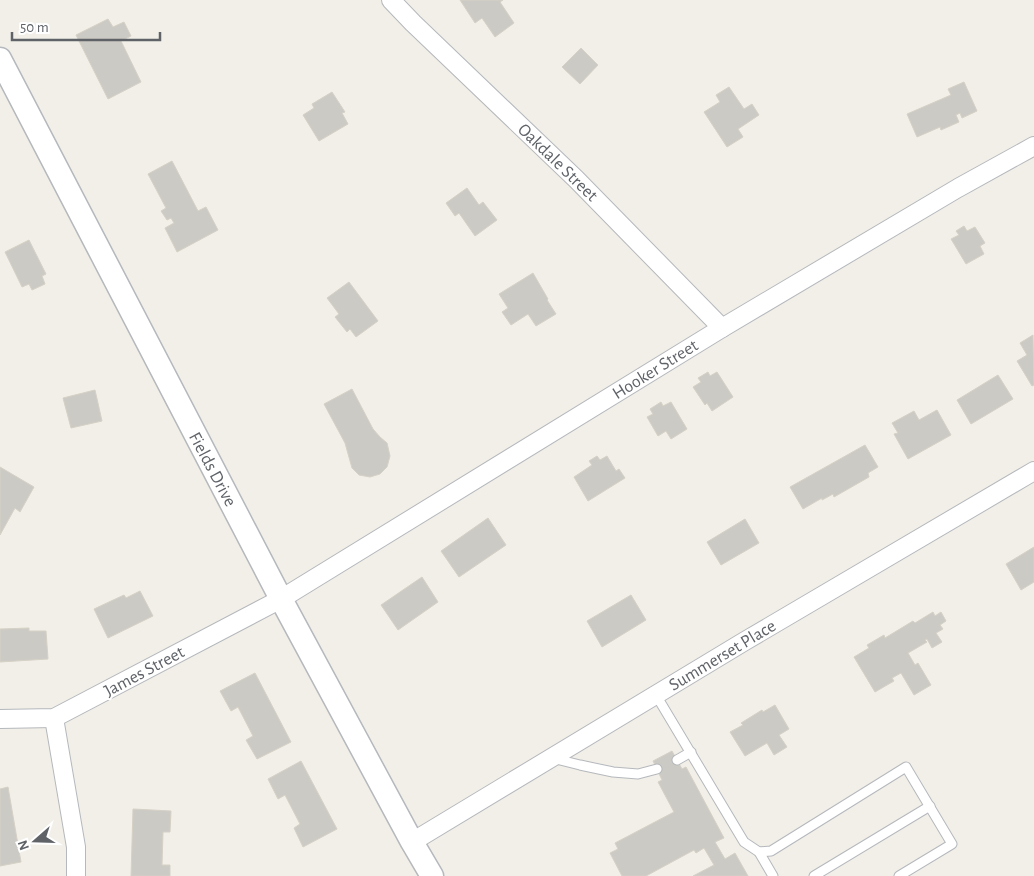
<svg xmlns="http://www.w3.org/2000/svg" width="1034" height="876" font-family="'Alegreya Sans',sans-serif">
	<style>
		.building { fill: #cccac5; stroke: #d6d1c6 }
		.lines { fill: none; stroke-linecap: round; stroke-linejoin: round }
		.service-casing { stroke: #b5b8bc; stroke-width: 11 }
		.minor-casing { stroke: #b5b8bc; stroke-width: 20 }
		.tertiary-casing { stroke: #b5b8bc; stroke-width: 25 }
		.service { stroke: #fff; stroke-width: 9 }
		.minor { stroke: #fff; stroke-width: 18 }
		.tertiary { stroke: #fff; stroke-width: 22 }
		.labels { text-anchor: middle; stroke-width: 4; stroke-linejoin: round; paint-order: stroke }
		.street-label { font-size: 18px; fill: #5f6368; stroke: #fff }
	</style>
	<rect width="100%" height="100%" fill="#f1efe8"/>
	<g class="building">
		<polygon points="460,0 503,0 500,2 514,23 495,37 482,18 475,23"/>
		<polygon points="108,19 113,27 124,22 131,36 121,41 141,82 108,99 76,35"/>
		<polygon points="581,48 598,65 580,84 562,67"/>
		<polygon points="964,82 977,111 962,118 960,113 956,115 959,122 941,130 940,127 917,137 907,114 951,95 948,89"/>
		<polygon points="729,87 744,109 752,104 759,115 738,129 743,137 727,147 704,112 720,102 716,95"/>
		<polygon points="332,92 345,112 342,113 348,124 319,141 303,115 314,108 312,104"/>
		<polygon points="172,161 198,211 206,207 218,230 177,252 165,228 174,223 171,218 167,220 161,211 166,208 148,174"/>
		<polygon points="467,188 479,205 483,202 497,220 475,236 459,213 455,216 446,203"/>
		<polygon points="964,226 967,231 975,227 985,243 980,246 984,254 966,264 951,239 959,235 956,231"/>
		<polygon points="29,240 46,274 42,276 45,284 32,290 29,284 22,287 5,252"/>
		<polygon points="533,273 548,299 547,300 556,314 536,326 528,314 511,325 502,312 508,308 499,294"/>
		<polygon points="349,282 378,321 356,337 350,329 347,332 335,317 339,314 327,298"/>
		<polygon points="1033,335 1034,385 1032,386 1017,361 1027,355 1020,343"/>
		<polygon points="708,372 710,376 717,372 733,397 712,411 707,403 705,405 693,387 701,382 698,378"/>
		<polygon points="998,375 1013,399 971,424 957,400"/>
		<polygon points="352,389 373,429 380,437 387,443 390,456 387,467 380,474 370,477 359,475 352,468 345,443 324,404"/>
		<polygon points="95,390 102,421 71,428 63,398"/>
		<polygon points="661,402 663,406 671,402 687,429 671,439 666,431 658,436 647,417 653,414 650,409"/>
		<polygon points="937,410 951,435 908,459 894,434 898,433 892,423 914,411 919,420"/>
		<polygon points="865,445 878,467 868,473 869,477 834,497 833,494 822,500 822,498 803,509 790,487"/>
		<polygon points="597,456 600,460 607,456 616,471 619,469 625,478 588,501 574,477 592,465 589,461"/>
		<polygon points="0,467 34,487 20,512 15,508 0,535"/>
		<polygon points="488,518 506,545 459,577 441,551"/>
		<polygon points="745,519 759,543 721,565 707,542"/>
		<polygon points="1034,547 1034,582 1021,590 1006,564"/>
		<polygon points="422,577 438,602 398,630 381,605"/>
		<polygon points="140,591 153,616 108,638 94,609 124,595 126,598"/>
		<polygon points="631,595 646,620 602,647 587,621"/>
		<polygon points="933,612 935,616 941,612 946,621 940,625 943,629 936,633 942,642 932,648 927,639 925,640 927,642 908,653 915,665 918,663 931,685 914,695 901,673 892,678 894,681 875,692 854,657 869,648 867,645 884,635 885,638 913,621 915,623"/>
		<polygon points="29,628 29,631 46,631 48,659 0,662 0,629"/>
		<polygon points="255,673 291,742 257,759 246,740 253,736 238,707 231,711 220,691"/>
		<polygon points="775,705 789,729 779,735 787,747 774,755 767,743 745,756 730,732 743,725 741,723 762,710 763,712"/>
		<polygon points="672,751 682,769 686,767 724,838 715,842 725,859 735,853 748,876 693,876 714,865 704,848 696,853 694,850 646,876 622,876 610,853 618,849 615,843 674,812 658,782 662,780 653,761"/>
		<polygon points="301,761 337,829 303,847 294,828 300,824 285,795 278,799 268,779"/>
		<polygon points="8,787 21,862 0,866 0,789"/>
		<polygon points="133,809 171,811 170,832 163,832 162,865 170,865 170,876 131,876"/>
	</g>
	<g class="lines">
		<g class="service-casing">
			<g id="service">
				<polyline points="656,695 744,842 759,852 773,876"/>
				<polyline points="552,758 580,765 613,772 638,774 657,769"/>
				<polyline points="677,760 691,752"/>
				<polyline points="759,852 771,851 906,767 952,844 899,876"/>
				<polyline points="814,876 930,806"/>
			</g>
		</g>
		<g class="minor-casing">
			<g id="minor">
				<polyline points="391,0 413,23 576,179 722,328"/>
				<polyline points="54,718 76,847 76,876"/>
				<polyline points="0,719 54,718 281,599 722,328 958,188 1034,146"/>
				<polyline points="412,842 745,641 1034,471"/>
			</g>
		</g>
		<g class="tertiary-casing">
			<polyline id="tertiary" points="0,59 281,599 412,842 432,876"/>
		</g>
		<use href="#service" class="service"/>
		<use href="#minor" class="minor"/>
		<use href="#tertiary" class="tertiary"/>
	</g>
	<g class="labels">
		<g class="street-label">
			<text transform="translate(558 162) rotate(44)" y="6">Oakdale Street</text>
			<text transform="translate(655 369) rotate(-32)" y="6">Hooker Street</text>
			<text transform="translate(213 469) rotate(62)" y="6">Fields Drive</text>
			<text transform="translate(722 655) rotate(-31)" y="6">Summerset Place</text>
			<text transform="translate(144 671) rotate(-28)" y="6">James Street</text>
		</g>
	</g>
	<g transform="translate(35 841) rotate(250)" stroke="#ffffff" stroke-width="4" paint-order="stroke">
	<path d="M0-4L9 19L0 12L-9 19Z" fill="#5f6368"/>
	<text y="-8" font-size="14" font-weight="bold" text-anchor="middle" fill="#5f6368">N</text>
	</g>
	<path d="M12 32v8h148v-8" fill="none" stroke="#5f6368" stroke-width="2.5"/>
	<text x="20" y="32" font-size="15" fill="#5f6368" stroke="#ffffff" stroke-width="4" paint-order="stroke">50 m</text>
</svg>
